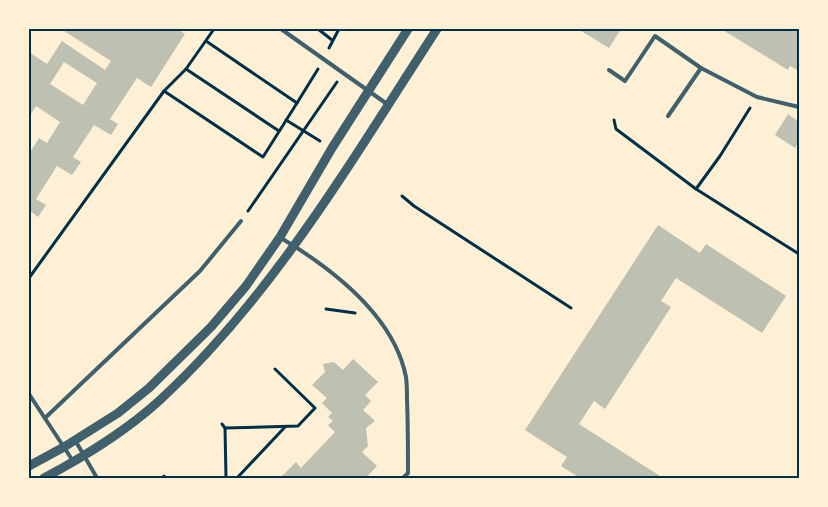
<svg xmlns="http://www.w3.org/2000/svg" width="828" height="507" font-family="Arial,sans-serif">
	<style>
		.building { fill: #bec0b2; fill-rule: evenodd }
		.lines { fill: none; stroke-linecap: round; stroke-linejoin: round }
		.path { stroke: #003049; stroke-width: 3 }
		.service { stroke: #3f606c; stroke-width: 4 }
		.tertiary { stroke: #3f606c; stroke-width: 9 }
		.neatline { fill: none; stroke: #003049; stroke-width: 2 }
	</style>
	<rect width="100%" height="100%" fill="#fdf0d5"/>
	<g class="building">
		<path d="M61,29h116l8,5 -34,53 -14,-9 -27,41 8,5 -7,11 -17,-10 -21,32 8,5 -9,13 -15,-9 -21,33 10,6 -8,12 -9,-7v-56l10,-16 8,5 13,-21 -24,-16 -7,11v-65l18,12 15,-23 43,29 6,-9zM64,62l33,21 -14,22 -33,-21z"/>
		<polygon points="578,29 621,29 609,48"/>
		<polygon points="721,29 799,29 799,71 790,66 788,70"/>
		<polygon points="788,114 799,122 799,141 795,148 775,135"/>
		<polygon points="658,225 700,253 706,244 786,296 762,333 676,278 661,301 671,307 605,409 594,401 579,424 663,478 580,478 561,466 567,457 525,430"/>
		<polygon points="353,359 378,382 365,395 371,401 363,410 375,421 366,428 368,446 362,452 377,466 366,478 280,478 296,462 301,468 335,432 328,425 333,421 328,417 332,413 322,403 327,398 312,385 325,372 323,364 334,362 343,370"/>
	</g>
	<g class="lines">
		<g class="path">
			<polyline points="318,29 332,40"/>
			<polyline points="329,48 339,29"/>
			<polyline points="186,69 279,131"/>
			<polyline points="164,91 263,157 297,103 206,41"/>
			<polyline points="297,103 318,69"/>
			<polyline points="286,120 320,141"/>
			<polyline points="614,120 616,129 696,189 799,254"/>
			<polyline points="696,189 720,156 750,108"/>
			<polyline points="402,196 414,206 571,308"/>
			<polyline points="248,211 337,82"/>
			<polyline points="29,278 164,91 186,69 214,29"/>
			<polyline points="326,309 355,313"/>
			<polyline points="222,424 225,428 226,478"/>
			<polyline points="225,428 298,426 315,408 275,369"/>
			<polyline points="164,476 166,478"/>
			<polyline points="237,478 285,427"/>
		</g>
		<g class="service">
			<polyline points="281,29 387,104"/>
			<polyline points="609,70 625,81 655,36 701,68 757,97 799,107"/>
			<polyline points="668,116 701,68"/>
			<path d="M281,238c50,30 113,78 125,139 1,7 1,15 1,23 1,24 1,48 1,73l-5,5"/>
			<polyline points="29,394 73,461"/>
			<polyline points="45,418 200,271 241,221"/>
			<polyline points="75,440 97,478"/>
		</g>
		<g class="tertiary">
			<polyline points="29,466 64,447 118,413 149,388 211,327 246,286 280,237 332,148 408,29"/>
			<path d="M44,478c41,-22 81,-46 116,-78 114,-105 193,-242 277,-371"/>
		</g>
	</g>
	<rect width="828" height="507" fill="none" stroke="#fdf0d5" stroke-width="60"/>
	<rect x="30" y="30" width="768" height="447" class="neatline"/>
</svg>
